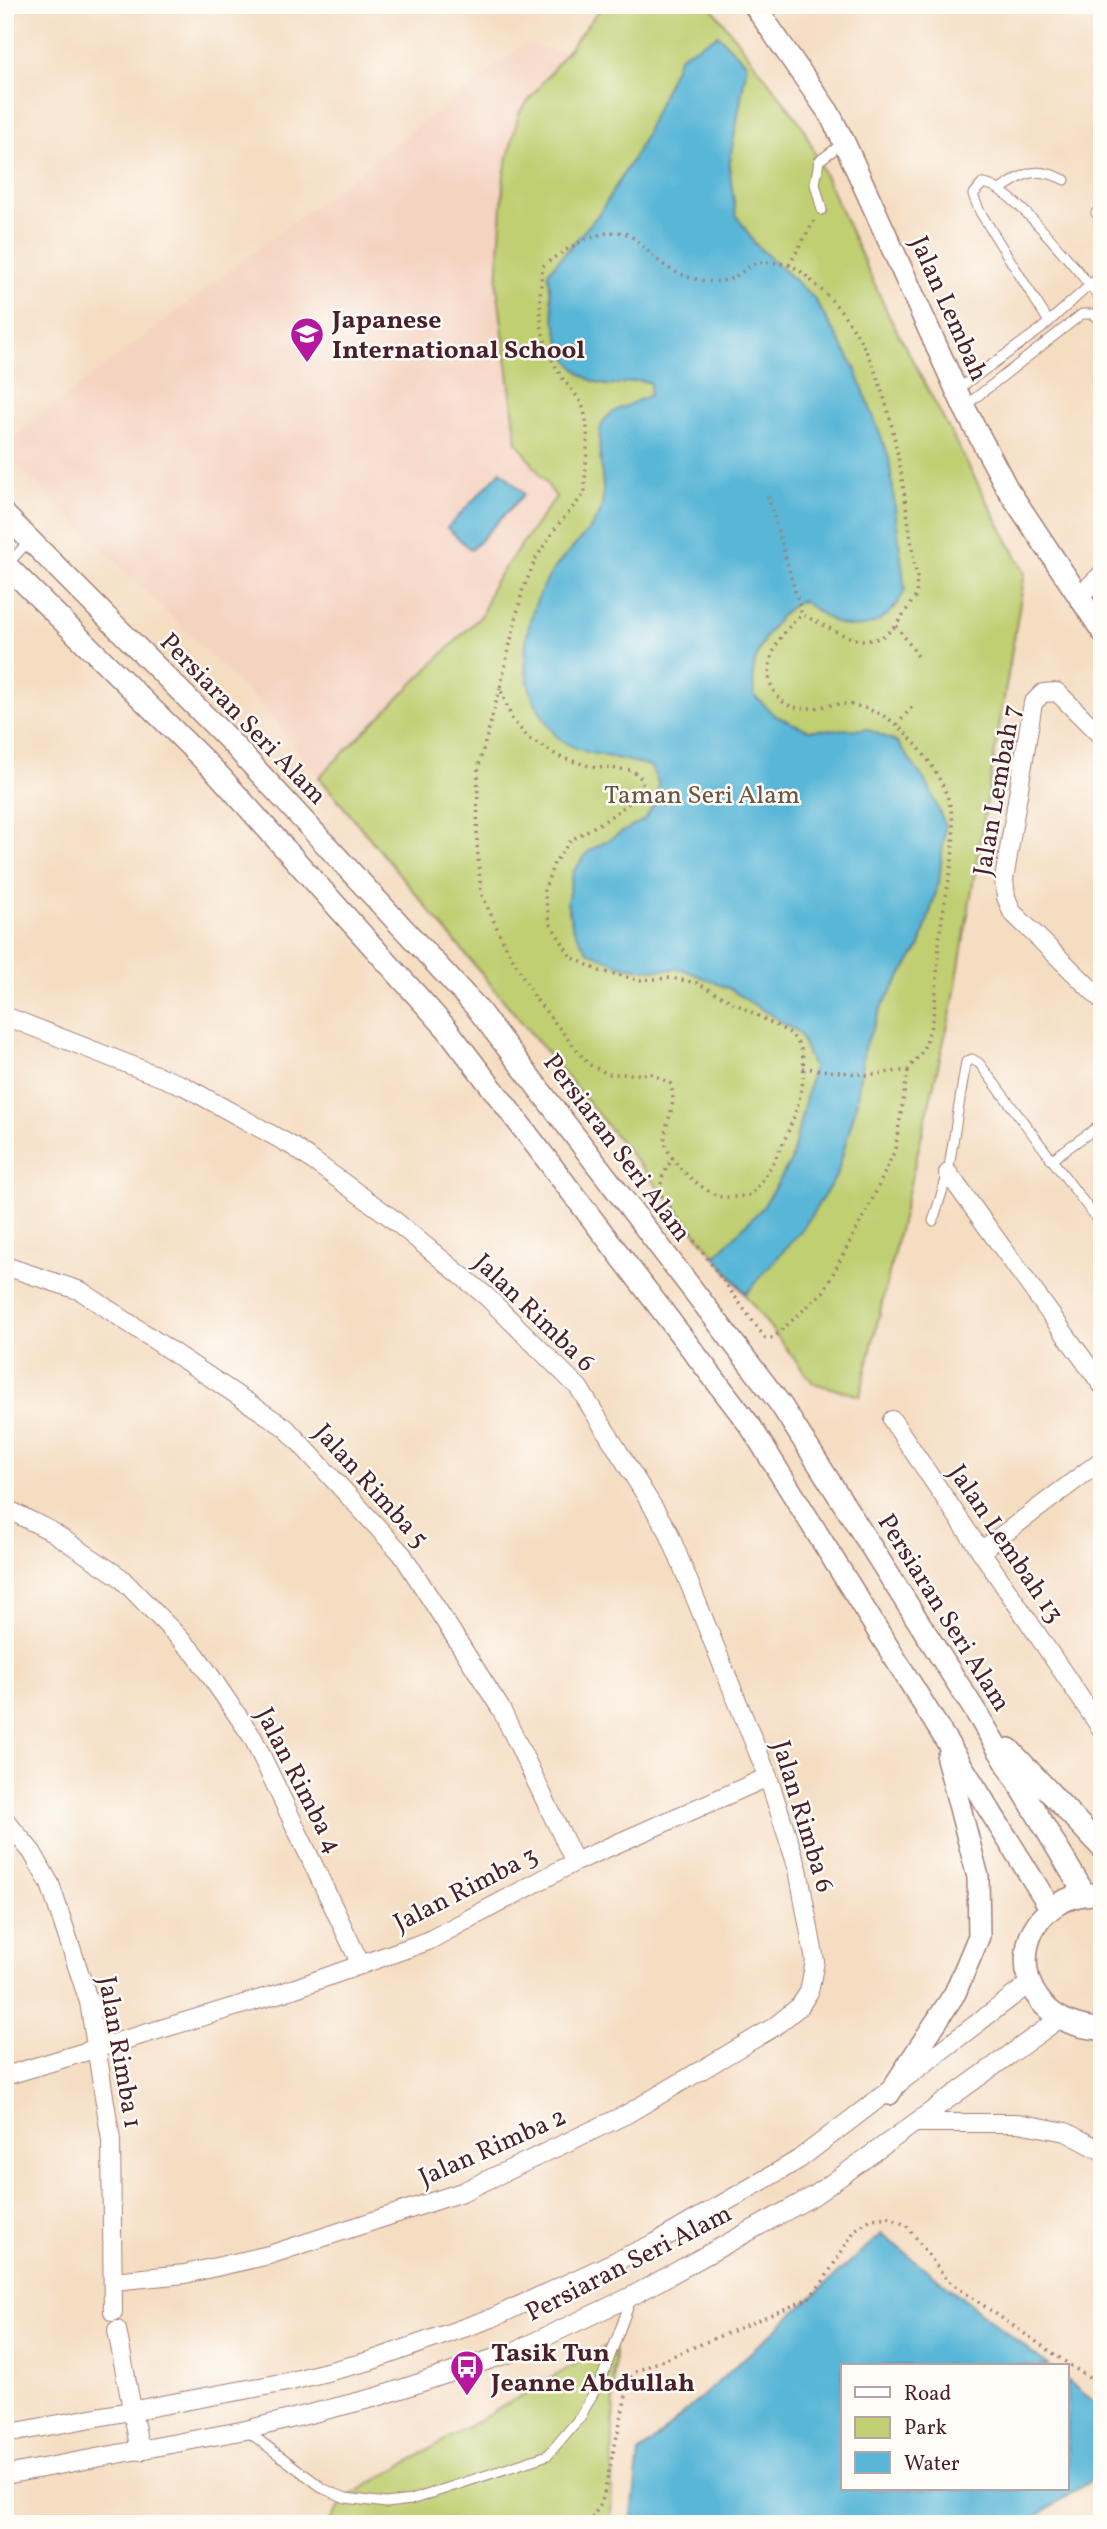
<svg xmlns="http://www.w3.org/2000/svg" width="1107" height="2529" font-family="Vollkorn,serif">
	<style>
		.built { fill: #f5d3c1 }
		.green { fill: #bfcf72; stroke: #84774e; stroke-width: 2 }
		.water { fill: #58b6d7; stroke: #516a81; stroke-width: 2 }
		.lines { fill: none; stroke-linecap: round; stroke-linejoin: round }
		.service-casing { stroke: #a07e76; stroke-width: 11 }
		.minor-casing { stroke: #a07e76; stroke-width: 20 }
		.tertiary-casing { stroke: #a07e76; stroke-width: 24 }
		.path { stroke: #a07e76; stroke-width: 3.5; stroke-dasharray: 2 5; stroke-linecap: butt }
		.service { stroke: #fff; stroke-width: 9 }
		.minor { stroke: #fff; stroke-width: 18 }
		.tertiary { stroke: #fff; stroke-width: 21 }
		.labels { text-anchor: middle; stroke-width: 5; stroke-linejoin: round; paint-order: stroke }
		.street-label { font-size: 26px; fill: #4a1f2b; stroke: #fdfcf7 }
		.poi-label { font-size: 26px; font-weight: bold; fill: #4a1f2b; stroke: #fdfcf7; text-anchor: start }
		.park-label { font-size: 26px; fill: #6d5440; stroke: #fdfcf7 }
	</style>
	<rect width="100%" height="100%" fill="#fdfcf7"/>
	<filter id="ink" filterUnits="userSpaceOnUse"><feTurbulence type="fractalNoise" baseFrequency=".0143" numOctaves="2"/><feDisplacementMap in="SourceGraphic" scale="14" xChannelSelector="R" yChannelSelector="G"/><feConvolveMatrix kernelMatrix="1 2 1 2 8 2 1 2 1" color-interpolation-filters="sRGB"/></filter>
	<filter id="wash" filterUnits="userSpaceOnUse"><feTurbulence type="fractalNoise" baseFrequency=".00686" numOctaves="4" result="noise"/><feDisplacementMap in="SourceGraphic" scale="28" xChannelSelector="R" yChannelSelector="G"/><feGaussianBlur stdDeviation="1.57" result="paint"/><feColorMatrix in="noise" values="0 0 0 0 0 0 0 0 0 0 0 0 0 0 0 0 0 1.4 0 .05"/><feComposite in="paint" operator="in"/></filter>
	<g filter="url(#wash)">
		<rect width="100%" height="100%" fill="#f5ddc2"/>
		<polygon class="built" points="524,45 565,52 519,113 504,174 497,286 517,442 556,497 493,584 482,615 319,777 265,709 5,453 5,443"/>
		<g class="green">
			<polygon points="603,5 710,5 802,125 889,316 1025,573 953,1003 860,1396 813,1383 715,1256 319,777 482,615 493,584 556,497 517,442 497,286 504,174 519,113"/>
			<polygon points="615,2341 611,2524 328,2524 346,2498"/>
		</g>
		<g class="water">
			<path d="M718,35l29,29 -18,103 7,48 20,30 58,53 41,70 34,90 16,132c-12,26 -35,44 -66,34 -12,-4 -25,-16 -37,-23 -22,8 -44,43 -48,66 -2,8 0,19 0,28l20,20 34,15 59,-1 30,13 31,43 17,40 -6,57 -19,64 -38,60 -18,42 -8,58 -19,69 -33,52 -58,67 -31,-38 48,-49 28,-46 22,-93 -14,-35 -71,-45 -46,-19 -35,1 -28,-5 -32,-14 -14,-23 -6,-25 6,-31 16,-21 56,-32 13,-21v-16l-7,-15c-28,-11 -62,-9 -87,-25 -12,-7 -21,-25 -28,-38 -20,-39 -10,-90 12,-126 14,-23 38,-40 51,-63 13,-25 -11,-81 8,-98 11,-10 30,-15 43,-22v-12c-14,-7 -28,4 -43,2 -53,-9 -53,-71 -59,-113l51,-58 39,-64 42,-94z"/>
			<polygon points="501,471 524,494 471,550 447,528"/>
			<polygon points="881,2234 1049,2366 843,2366 843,2489 1067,2489 1067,2380 1102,2408 1102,2473 1025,2524 631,2524 639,2454"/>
		</g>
	</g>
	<g filter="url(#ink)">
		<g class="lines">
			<g class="service-casing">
				<g id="service">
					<path d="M1001,189c26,-17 35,-23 64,-9"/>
					<polyline points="822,210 815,184 819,161 843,143"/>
					<polyline points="1096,213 1102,222"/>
					<path d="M1049,322l-69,-110 -7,-17 9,-11c26,-4 101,94 120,116"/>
					<polyline points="958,389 1041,329 1102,274"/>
					<polyline points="965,406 1082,314 1093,314 1102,324"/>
					<polyline points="6,566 30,540"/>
					<polyline points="1051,1160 1102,1124"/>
					<polyline points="933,1221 948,1173 966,1062 972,1059 979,1063 1102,1226"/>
					<polyline points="247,2431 324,2489 346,2498 386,2503 411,2500 548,2455 581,2416 603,2375 632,2297"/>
				</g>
			</g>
			<g class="minor-casing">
				<g id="minor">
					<polyline points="1078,597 1102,574"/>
					<polyline points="1102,737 1057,692 1043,693 1033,703 1004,880 1006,897 1012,912 1102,1000"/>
					<polyline points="5,1016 184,1086 294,1147 389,1216 486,1296 579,1388 668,1531 768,1777 798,1869 815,1961 809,1992 800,2006 774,2027 627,2114 462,2192 269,2255 185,2274 113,2281"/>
					<polyline points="948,1173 1102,1385"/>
					<polyline points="5,1266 81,1291 286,1428 402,1554 501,1709 575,1862"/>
					<polyline points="892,1420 1102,1730"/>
					<polyline points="5,1508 51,1531 120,1577 196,1655 253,1738 361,1965"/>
					<polyline points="981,1551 1102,1460"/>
					<polyline points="5,1820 32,1852 50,1884 89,2002 111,2140 113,2312"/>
					<polyline points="5,2076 284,1992 428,1941 575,1862 768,1777"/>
					<polyline points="915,2123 1018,2123 1066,2132 1102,2151"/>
					<polyline points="117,2330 140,2451"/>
					<polyline points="5,2434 287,2382 370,2361 492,2318 655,2243 798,2160 1030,1983"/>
					<polyline points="5,2475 246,2430 377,2397 513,2352 632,2296 815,2195 1059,2019"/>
				</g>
			</g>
			<g class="tertiary-casing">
				<g id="tertiary">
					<polyline points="754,5 829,113 844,142 964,407 1007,488 1102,631"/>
					<polyline points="5,515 228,739 476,1007 781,1405 979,1717 1084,1893"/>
					<polyline points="5,564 218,774 447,1029 751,1427 1051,1909"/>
					<polyline points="1009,1749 1102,1848"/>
					<path d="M1102,1894c-97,-4 -105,130 0,135"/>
					<polyline points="889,2094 955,1993 979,1936 978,1877 947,1758"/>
				</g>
			</g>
			<g class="path">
				<polyline points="789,265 814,221"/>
				<polyline points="768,496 802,615"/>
				<path d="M500,688l-22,80 -1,76 4,49 22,48 32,57 53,66 20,10h44l18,9c8,22 -3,32 -5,54 -2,21 35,52 53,59 9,3 23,0 33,-1 25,-28 65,-110 49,-148 -2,-5 -7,-10 -10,-14l-93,-50 -26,-5 -31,2 -40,-9 -29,-14 -21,-34 -6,-32 10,-28 17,-23 35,-20 38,-28 -3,-14 -9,-8 -39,-3 -31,-9 -33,-19 -17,-20 -12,-31 22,-96 14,-34 21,-32 28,-33c-1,-29 7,-58 -2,-86 -4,-11 -16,-21 -22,-31 -24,-40 -22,-64 -19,-109 17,-15 68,-47 90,-30 18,14 28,30 51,38 15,6 37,10 51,2 8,-4 15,-12 23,-14 7,-2 24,0 31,2 12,3 21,14 30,22 79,69 82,194 99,291l-1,18 -20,29 24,34"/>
				<polyline points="897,725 912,707"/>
				<path d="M803,1068l64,7 41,-5c4,-6 9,-11 13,-17 18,-34 15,-84 19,-121 5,-40 19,-81 11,-122 -6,-33 -41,-81 -71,-96 -9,-4 -26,-10 -36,-10 -23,0 -52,15 -69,-11 -17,-26 6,-63 27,-78 31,12 65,44 94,10"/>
				<polyline points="673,1157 663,1175 659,1192 765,1338 773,1338 824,1291 873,1198 895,1150 908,1070"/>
				<polyline points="588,2524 602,2502 630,2378 637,2371 808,2299 822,2283 855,2230 871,2219 890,2217 907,2226 948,2281 1102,2387"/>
			</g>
			<use href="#service" class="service"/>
			<use href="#minor" class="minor"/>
			<use href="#tertiary" class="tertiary"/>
		</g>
	</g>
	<defs>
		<g id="school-pin" transform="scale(1.75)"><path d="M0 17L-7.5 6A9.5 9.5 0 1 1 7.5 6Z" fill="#b5179e" stroke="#fdfcf7"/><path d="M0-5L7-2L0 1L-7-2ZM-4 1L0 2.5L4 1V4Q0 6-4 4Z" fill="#fff"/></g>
		<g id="bus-pin" transform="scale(1.75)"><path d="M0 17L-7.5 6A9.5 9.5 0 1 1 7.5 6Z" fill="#b5179e" stroke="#fdfcf7"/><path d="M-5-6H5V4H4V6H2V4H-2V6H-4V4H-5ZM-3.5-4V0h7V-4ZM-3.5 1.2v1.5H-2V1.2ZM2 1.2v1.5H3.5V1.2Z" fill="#fff"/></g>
	</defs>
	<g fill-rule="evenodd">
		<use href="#school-pin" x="307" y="334"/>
		<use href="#bus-pin" x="467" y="2367"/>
	</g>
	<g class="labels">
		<g class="street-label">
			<text transform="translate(950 308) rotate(66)" y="9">Jalan Lembah</text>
			<text transform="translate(244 718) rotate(46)" y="9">Persiaran Seri Alam</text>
			<text transform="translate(996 790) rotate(-80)" y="9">Jalan Lembah 7</text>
			<text transform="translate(618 1147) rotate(53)" y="9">Persiaran Seri Alam</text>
			<text transform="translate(535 1312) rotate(44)" y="9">Jalan Rimba 6</text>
			<text transform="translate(372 1485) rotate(48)" y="9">Jalan Rimba 5</text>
			<text transform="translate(1007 1543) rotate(56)" y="9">Jalan Lembah 13</text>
			<text transform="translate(945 1612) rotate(58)" y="9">Persiaran Seri Alam</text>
			<text transform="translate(300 1780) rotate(63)" y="9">Jalan Rimba 4</text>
			<text transform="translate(804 1816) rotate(73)" y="9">Jalan Rimba 6</text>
			<text transform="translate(465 1888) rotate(-27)" y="9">Jalan Rimba 3</text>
			<text transform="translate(121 2052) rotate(80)" y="9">Jalan Rimba 1</text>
			<text transform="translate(492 2146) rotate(-24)" y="9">Jalan Rimba 2</text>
			<text transform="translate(628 2262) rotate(-27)" y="9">Persiaran Seri Alam</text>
		</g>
		<g class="poi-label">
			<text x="332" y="328">Japanese<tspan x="332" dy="30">International School</tspan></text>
			<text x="491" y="2361">Tasik Tun<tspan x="491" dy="30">Jeanne Abdullah</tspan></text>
		</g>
		<g class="park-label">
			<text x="702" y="803">Taman Seri Alam</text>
		</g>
	</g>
	<rect width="1107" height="2529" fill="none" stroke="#fdfcf7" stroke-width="28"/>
	<rect x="841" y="2364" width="228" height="126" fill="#fdfcf7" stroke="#b5a4a5" stroke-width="2"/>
	<rect x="855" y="2387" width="35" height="10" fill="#ffffff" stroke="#b5a4a5" stroke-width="2"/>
	<text x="904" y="2400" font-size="21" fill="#4a1f2b">Road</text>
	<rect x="855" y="2417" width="35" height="21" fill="#bfcf72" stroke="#b5a4a5" stroke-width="2"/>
	<text x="904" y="2434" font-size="21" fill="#4a1f2b">Park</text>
	<rect x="855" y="2452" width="35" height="21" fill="#58b6d7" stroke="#b5a4a5" stroke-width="2"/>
	<text x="904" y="2470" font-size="21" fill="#4a1f2b">Water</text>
</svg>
